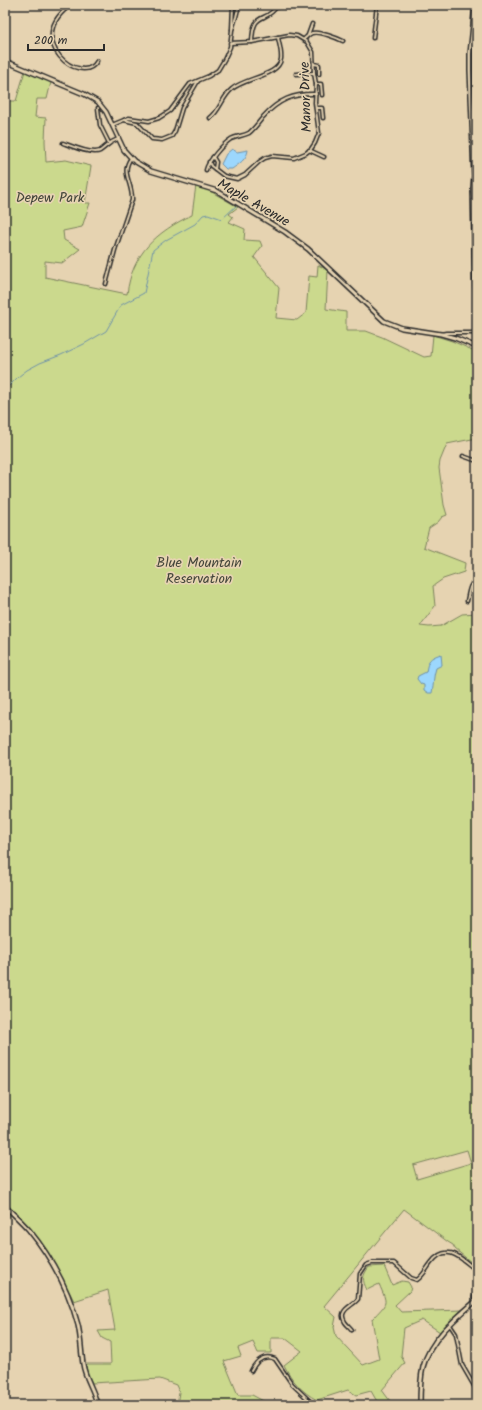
<svg xmlns="http://www.w3.org/2000/svg" width="482" height="1410" font-family="Kalam,sans-serif">
	<style>
		.green { fill: #cbd98d; stroke: #7b825c; fill-rule: evenodd }
		.water { fill: #9cd7fd; stroke: #6f92a9 }
		.lines { fill: none; stroke-linecap: round; stroke-linejoin: round }
		.stream { stroke: #6f92a9; stroke-width: 1 }
		.street-casing { stroke: #2b2b2b; stroke-width: 5 }
		.secondary-casing { stroke: #2b2b2b; stroke-width: 6 }
		.street { stroke: #e6d3b1; stroke-width: 2 }
		.secondary { stroke: #e6d3b1; stroke-width: 3 }
		.labels { text-anchor: middle; stroke-width: 3.5; stroke-linejoin: round; paint-order: stroke }
		.street-label { font-size: 14px; fill: #2b2b2b; stroke: #e6d3b1 }
		.park-label { font-size: 14px; fill: #43453a; stroke: #e6d3b1 }
	</style>
	<rect width="100%" height="100%" fill="#e6d3b1"/>
	<filter id="ink" filterUnits="userSpaceOnUse"><feTurbulence type="fractalNoise" baseFrequency=".025" numOctaves="2"/><feDisplacementMap in="SourceGraphic" scale="8" xChannelSelector="R" yChannelSelector="G"/><feConvolveMatrix kernelMatrix="1 2 1 2 8 2 1 2 1" color-interpolation-filters="sRGB"/></filter>
	<g filter="url(#ink)">
		<path class="green" d="M25,71l26,11 -4,17h-10l-2,18 11,1 -1,23 1,21 20,-2 25,6 -6,37h5l-8,24 -19,4 1,9 16,9 -18,14 -17,-2v16l82,17c5,-40 29,-62 65,-79l4,-30 7,2 35,20 -9,7 4,3 -4,5 16,7 -1,11 16,1 2,5 -8,11 25,31 -3,30 21,2 9,-7 3,-37 8,1 1,-12 10,5 -2,39 20,3v19h20l16,6 42,20 7,-1 2,-21 19,6 25,11v86l-30,6 -7,17 -1,7 5,37 3,10 -5,2 -4,5 -9,6 -5,19 41,16 -1,9 -21,7 -10,7 2,20 -15,20 9,1 12,-1 21,-12 15,-1v654l-22,-18 -2,-4 -5,-3 -44,-33 -80,97 12,11 -2,10 2,9 27,29 16,-6 -7,-40c16,-17 16,-14 7,-35l-12,6c-5,-10 -5,-14 2,-23l15,-1 8,19 10,-4 6,1 3,5 -1,4 -15,14 6,7 62,-2 -23,22 -18,-12 -18,8 -3,28 4,7 -23,27 11,15h-14l-8,-14 -15,4 -8,-5 -31,10c-15,-8 -25,-19 -33,-35l18,-14 -17,-13h-14v15h-13l-5,-11 -15,6 3,8 -17,5 14,34h14l19,10h-94l2,-13 -3,-7 -16,-6 -68,4 -5,-10 -1,-9h25l-1,-22 -8,-4 -4,-7 17,-1 -7,-40 -34,11c-17,-34 -34,-64 -60,-91l-9,12v-1121h11zM467,1150l4,13 -54,16 -4,-14z"/>
		<g class="water">
			<path d="M232,149l5,3 11,-2c-1,9 -9,14 -16,19h-6l-5,-5 5,-10z"/>
			<path d="M441,654l1,11 -6,3c-3,8 -2,16 -4,25h-4l-4,-3v-5l-3,-1 -4,-5 1,-3 8,-4c2,-12 3,-14 15,-18z"/>
		</g>
		<g class="lines">
			<polyline class="stream" points="5,390 18,377 27,370 40,363 61,355 84,344 106,331 121,305 144,293 153,250 166,240 195,224 203,215 208,214 222,219 237,205"/>
			<g class="street-casing">
				<g id="street">
					<path d="M71,5c-50,35 11,83 26,56"/>
					<polyline points="232,29 233,5"/>
					<polyline points="308,35 312,24"/>
					<polyline points="373,38 377,5"/>
					<path d="M304,39c3,-2 5,-5 8,-6 7,-2 25,5 31,8"/>
					<path d="M252,42c1,-33 13,-17 26,-37"/>
					<polyline points="314,64 319,65 319,74"/>
					<polyline points="296,74 314,73"/>
					<polyline points="316,84 321,84 322,95"/>
					<polyline points="98,108 100,125 109,143"/>
					<polyline points="316,108 322,108 323,118"/>
					<path d="M210,118c10,-7 12,-21 22,-29 12,-11 47,-13 49,-30 1,-7 -2,-15 -3,-22"/>
					<polyline points="124,120 137,123 152,139 162,140 172,136 175,131 182,108 198,81"/>
					<polyline points="112,125 129,118 149,121 159,118 170,111 190,84 209,76 218,70 224,60 230,47 232,30 236,17 239,5"/>
					<path d="M63,143c8,3 29,12 37,8 7,-5 9,-9 18,-12"/>
					<polyline points="309,150 324,157"/>
					<polyline points="213,157 216,162 215,169"/>
					<polyline points="209,162 211,166 224,176 237,179 245,175 259,162 265,158 272,156 294,158 306,153 311,149 315,143 319,133 315,103 316,84 314,73 313,52 307,42 297,36 289,35 252,42 230,43"/>
					<path d="M206,170c2,-9 17,-26 25,-31 6,-3 12,-3 18,-6 6,-5 10,-11 14,-16 15,-17 31,-24 53,-23"/>
					<path d="M106,284l9,-34 17,-50c1,-17 -12,-27 -1,-42"/>
					<polyline points="441,334 446,333 477,333"/>
					<polyline points="463,456 477,461"/>
					<path d="M467,601c2,-9 2,-17 10,-23"/>
					<polyline points="475,1302 474,1297 477,1291"/>
					<polyline points="450,1325 456,1334 462,1365 477,1391"/>
					<path d="M352,1330c-2,-3 -5,-5 -7,-8 -8,-12 8,-16 13,-23l2,-25 6,-9 6,-2h22l17,15 6,2c6,-4 10,-12 14,-17 16,-22 31,-4 46,8"/>
					<path d="M251,1371c5,-10 13,-17 24,-12l17,25 22,21"/>
				</g>
			</g>
			<g class="secondary-casing">
				<g id="secondary">
					<polyline points="475,5 470,54 470,70 474,176 473,188 475,281 477,301"/>
					<polyline points="5,61 84,94 98,102 106,112 124,150 134,161 151,171 217,191 285,232 308,249 384,321 402,328 441,334 455,338 477,347"/>
					<path d="M5,1206c8,8 16,15 24,24 22,27 40,61 49,95 3,13 3,26 5,39 2,15 12,27 14,41"/>
					<path d="M420,1405c0,-12 0,-25 3,-38 7,-28 33,-49 54,-67"/>
				</g>
			</g>
			<use href="#street" class="street"/>
			<use href="#secondary" class="secondary"/>
		</g>
	</g>
	<g class="labels">
		<g class="street-label">
			<text transform="translate(305 97) rotate(-92)" y="5">Manor Drive</text>
			<text transform="translate(254 202) rotate(30)" y="5">Maple Avenue</text>
		</g>
		<g class="park-label">
			<text x="50" y="202">Depew Park</text>
			<text x="199" y="567">Blue Mountain<tspan x="199" dy="16">Reservation</tspan></text>
		</g>
	</g>
	<rect width="482" height="1410" fill="none" stroke="#e6d3b1" stroke-width="20"/>
	<rect x="10" y="10" width="462" height="1390" fill="none" stroke="#2b2b2b" stroke-width="1.5" filter="url(#ink)"/>
	<path d="M28 44v6h76v-6" fill="none" stroke="#2b2b2b" stroke-width="2"/>
	<text x="34" y="44" font-size="12" fill="#2b2b2b" stroke="#e6d3b1" stroke-width="3" paint-order="stroke">200 m</text>
</svg>
